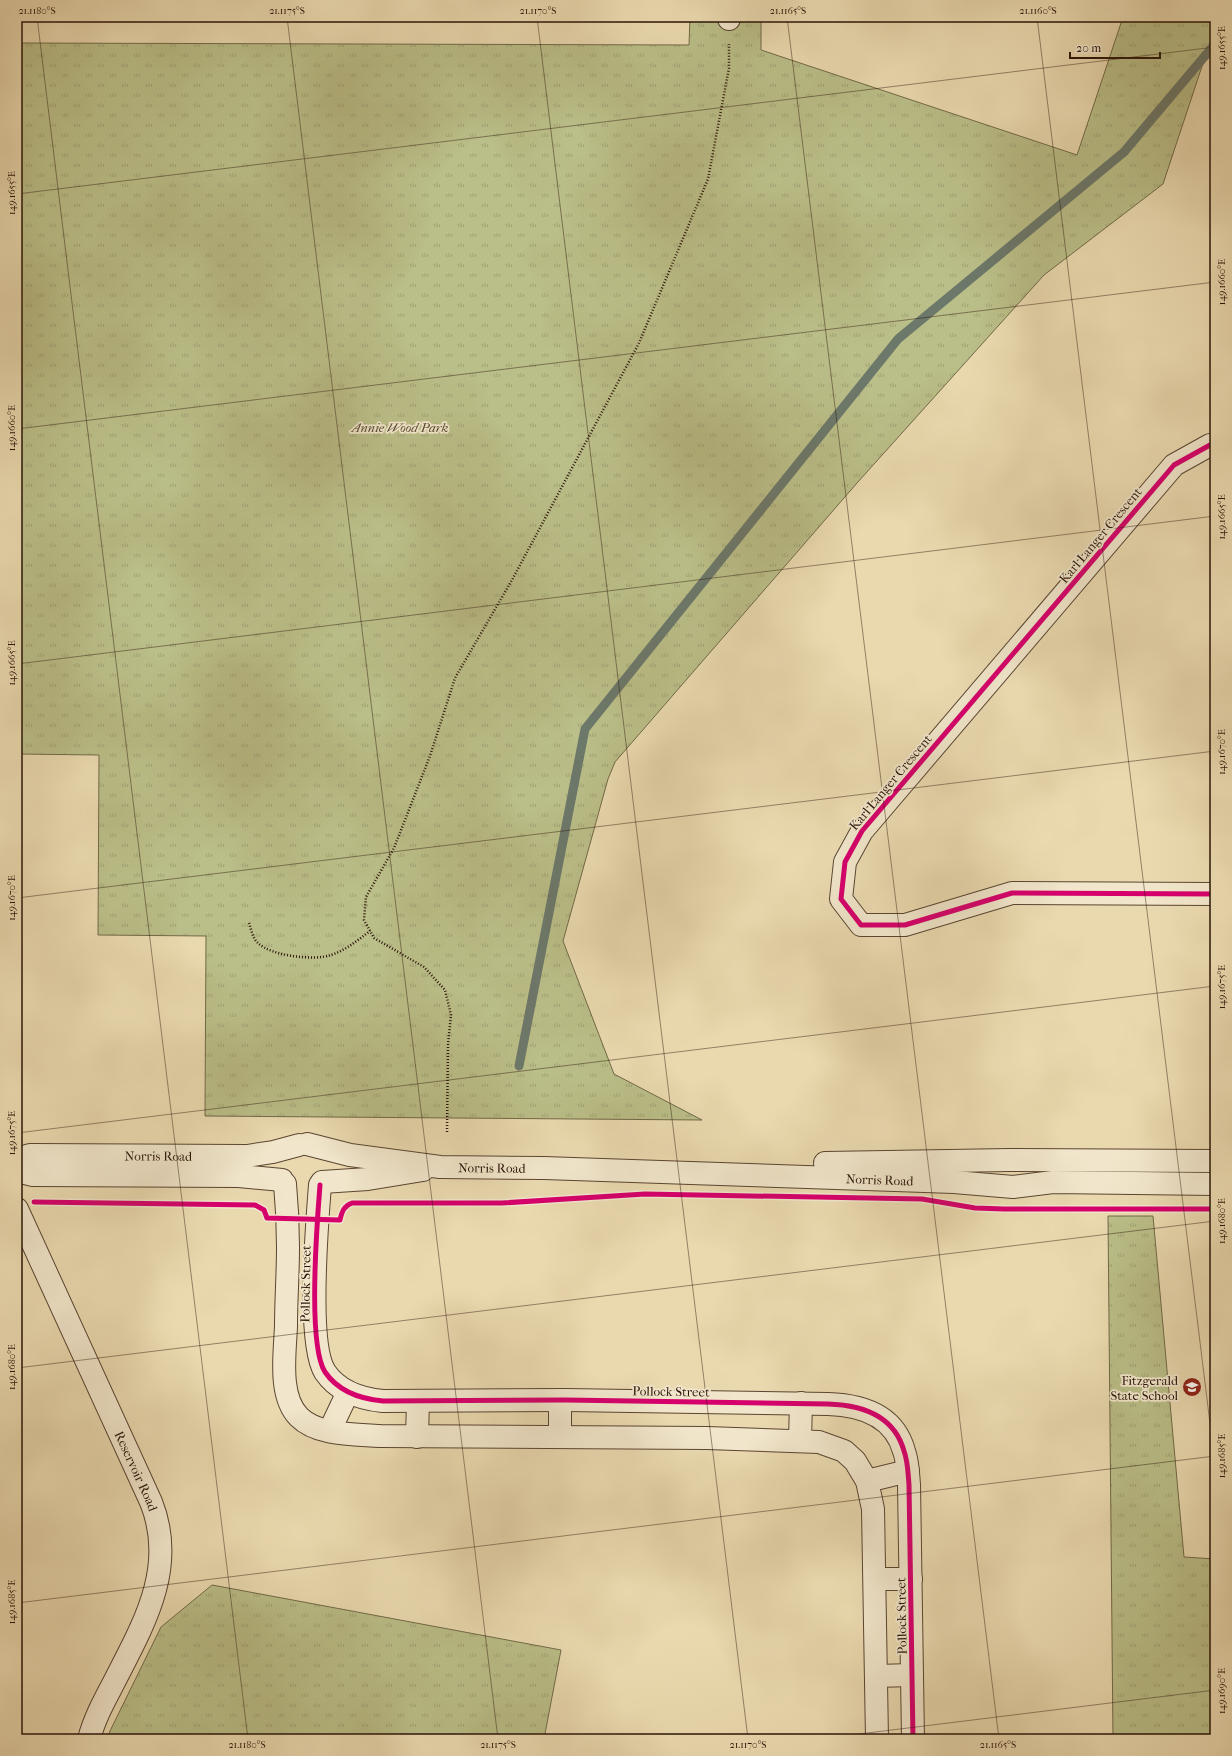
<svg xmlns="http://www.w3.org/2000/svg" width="1232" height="1756" font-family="'IM FELL French Canon',serif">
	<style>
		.park { fill: url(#park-tufts); stroke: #726948 }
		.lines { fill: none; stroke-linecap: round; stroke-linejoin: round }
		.stream { stroke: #6c786a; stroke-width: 9 }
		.minor-casing { stroke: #5a4532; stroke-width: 24 }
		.path { stroke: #2a1409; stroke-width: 2.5; stroke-dasharray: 1 2; stroke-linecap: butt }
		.minor { stroke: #f1e6cb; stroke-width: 22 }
		.cycleway-casing { stroke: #f1e6cb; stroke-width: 8 }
		.cycleway { stroke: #d6006c; stroke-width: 5 }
		.ticks { fill: none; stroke: #2a1409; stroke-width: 1; stroke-opacity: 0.45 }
		.labels { text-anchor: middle; stroke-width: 3.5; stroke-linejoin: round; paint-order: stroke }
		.park-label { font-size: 13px; font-style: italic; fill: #55472f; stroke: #f1e6cb }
		.street-label { font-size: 13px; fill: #2a1409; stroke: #f1e6cb }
		.poi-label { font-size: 13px; fill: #2a1409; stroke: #f1e6cb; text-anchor: end }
		.neatline { fill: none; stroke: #2a1409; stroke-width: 1.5 }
		.ticks-label { font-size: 10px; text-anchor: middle; fill: #2a1409 }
	</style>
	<defs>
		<pattern id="park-tufts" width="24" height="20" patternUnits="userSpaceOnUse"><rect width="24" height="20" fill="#babe88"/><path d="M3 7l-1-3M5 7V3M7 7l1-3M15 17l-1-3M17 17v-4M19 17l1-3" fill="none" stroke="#a0a274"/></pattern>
	</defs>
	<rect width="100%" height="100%" fill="#ead9af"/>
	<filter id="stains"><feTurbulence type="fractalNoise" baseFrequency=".005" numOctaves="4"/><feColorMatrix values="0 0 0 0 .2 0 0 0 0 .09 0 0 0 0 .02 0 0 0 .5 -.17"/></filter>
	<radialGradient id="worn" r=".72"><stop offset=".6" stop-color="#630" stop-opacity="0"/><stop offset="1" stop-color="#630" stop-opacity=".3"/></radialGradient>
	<g class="park">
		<polygon points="690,17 761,17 761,50 1077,155 1123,17 1215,17 1215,27 1163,184 1044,275 857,483 615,762 608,779 563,941 614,1074 702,1120 205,1116 206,936 98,935 99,755 17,754 17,43 689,45"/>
		<polygon points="1108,1216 1153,1216 1184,1557 1215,1559 1215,1739 1113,1739"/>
		<polygon points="212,1585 561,1650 544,1739 108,1739 110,1731 161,1627"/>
	</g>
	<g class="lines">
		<polyline class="stream" points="519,1066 585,729 898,339 1124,152 1215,44"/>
		<g class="minor-casing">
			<g id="minor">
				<polyline points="729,19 729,17"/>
				<polyline points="1215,445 1210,445 1174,465 862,831 845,862 841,899 861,925 905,925 1012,893 1215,894"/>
				<path id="s1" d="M307,1144l43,11 90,12 104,1 410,14 59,5 40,-5 162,2"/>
				<path id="s2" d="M17,1159l13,-4 217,1 26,-4 26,-7"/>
				<polyline points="825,1163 1009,1160 1215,1161"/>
				<polyline points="17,1171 33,1175 239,1176 282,1180"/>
				<polyline points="322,1182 368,1179 423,1170"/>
				<path d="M285,1184c2,21 3,42 3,63 0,27 -2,53 -2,79 -1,27 -8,70 13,91 19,19 56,17 81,19l327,2 112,4 25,9 11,10 12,20 6,28 4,230"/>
				<path d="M320,1185c-3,38 -13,159 5,187 13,19 36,27 58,29l182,-1 263,4c33,1 66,11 76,47 4,11 4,22 5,34l4,254"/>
				<path id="s3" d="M17,1209l134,293c27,67 -9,125 -39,184 -9,17 -18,34 -23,53"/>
				<polyline points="560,1400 560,1437"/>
				<polyline points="330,1430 348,1392"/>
				<polyline points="417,1437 418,1401"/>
				<polyline points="800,1440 801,1403"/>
				<polyline points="867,1481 908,1471"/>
				<polyline points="875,1579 911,1579"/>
				<polyline points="876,1676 912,1675"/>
			</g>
		</g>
		<g class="path">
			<path d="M249,923c2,6 4,16 9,20 13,13 57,18 73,12 15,-5 27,-15 39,-24"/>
			<polyline points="447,1132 448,1044 451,1015 445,990 424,967 374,938 364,920 366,897 394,848 430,756 455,678 512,580 639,343 708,179 729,68 729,44"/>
		</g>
		<use href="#minor" class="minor"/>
		<g class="cycleway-casing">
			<g id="cycleway">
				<polyline points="1215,445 1210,445 1174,465 862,831 845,862 841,899 861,925 905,925 1012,893 1215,894"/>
				<path d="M320,1185c-3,38 -13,159 5,187 13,19 36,27 58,29l182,-1 263,4c33,1 66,11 76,47 4,11 4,22 5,34l4,254"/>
				<path d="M34,1202l221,3 9,5 3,8 73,2c2,-9 4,-14 12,-17h150l143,-9 277,5 53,9 29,1h211"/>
			</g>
		</g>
		<use href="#cycleway" class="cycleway"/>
	</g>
	<path class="ticks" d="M37,17l211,1722M287,17l211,1722M537,17l211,1722M787,17l212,1722M1037,17l178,1447M17,194l1198,-147M17,429l1198,-147M17,664l1198,-148M17,898l1198,-147M17,1133l1198,-147M17,1368l1198,-147M17,1603l1198,-147M819,1739l396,-49"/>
	<defs>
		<g id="school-disc" transform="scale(1)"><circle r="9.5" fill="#8f2418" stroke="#f1e6cb"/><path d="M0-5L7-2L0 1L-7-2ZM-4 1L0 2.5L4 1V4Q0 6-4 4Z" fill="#fff"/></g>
	</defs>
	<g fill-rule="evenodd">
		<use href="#school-disc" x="1192" y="1387"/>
	</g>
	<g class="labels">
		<g class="park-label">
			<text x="400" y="432">Annie Wood Park</text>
		</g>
		<g class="street-label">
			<text transform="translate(1100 535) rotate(-50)" y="5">Karl Langer Crescent</text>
			<text transform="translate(890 782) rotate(-50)" y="5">Karl Langer Crescent</text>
			<text dy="5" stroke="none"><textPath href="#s2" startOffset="142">Norris Road</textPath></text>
			<text dy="5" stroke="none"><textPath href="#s1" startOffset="187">Norris Road</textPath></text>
			<text dy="5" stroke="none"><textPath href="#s1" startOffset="575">Norris Road</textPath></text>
			<text transform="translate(305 1284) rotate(-89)" y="5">Pollock Street</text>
			<text transform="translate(671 1391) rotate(1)" y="5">Pollock Street</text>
			<text dy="5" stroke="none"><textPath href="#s3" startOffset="288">Reservoir Road</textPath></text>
			<text transform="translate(901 1616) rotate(-91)" y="5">Pollock Street</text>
		</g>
		<g class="poi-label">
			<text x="1178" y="1385">Fitzgerald<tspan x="1178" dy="15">State School</tspan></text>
		</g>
	</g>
	<rect width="1232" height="1756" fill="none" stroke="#ead9af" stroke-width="44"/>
	<path d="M1070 52v6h90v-6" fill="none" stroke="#2a1409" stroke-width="2"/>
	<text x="1076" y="52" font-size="12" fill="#2a1409" stroke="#f1e6cb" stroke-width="3" paint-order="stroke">20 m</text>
	<rect x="22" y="22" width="1188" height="1712" class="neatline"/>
	<g class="ticks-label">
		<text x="37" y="14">21.1180°S</text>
		<text x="287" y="14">21.1175°S</text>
		<text x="538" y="14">21.1170°S</text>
		<text x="788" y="14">21.1165°S</text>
		<text x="1038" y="14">21.1160°S</text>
		<text transform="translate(1221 48) rotate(-90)" y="4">149.1655°E</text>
		<text transform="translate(11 193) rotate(-90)" y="4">149.1655°E</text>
		<text transform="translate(1221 282) rotate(-90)" y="4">149.1660°E</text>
		<text transform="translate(11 428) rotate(-90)" y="4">149.1660°E</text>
		<text transform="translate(1221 517) rotate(-90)" y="4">149.1665°E</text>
		<text transform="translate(11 663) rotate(-90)" y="4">149.1665°E</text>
		<text transform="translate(1221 752) rotate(-90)" y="4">149.1670°E</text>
		<text transform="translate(11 898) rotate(-90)" y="4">149.1670°E</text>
		<text transform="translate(1221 987) rotate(-90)" y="4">149.1675°E</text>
		<text transform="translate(11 1133) rotate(-90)" y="4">149.1675°E</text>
		<text transform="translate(1221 1221) rotate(-90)" y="4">149.1680°E</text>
		<text transform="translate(11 1367) rotate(-90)" y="4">149.1680°E</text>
		<text transform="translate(1221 1456) rotate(-90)" y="4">149.1685°E</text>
		<text transform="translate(11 1602) rotate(-90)" y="4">149.1685°E</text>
		<text transform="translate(1221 1691) rotate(-90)" y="4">149.1690°E</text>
		<text x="247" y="1748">21.1180°S</text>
		<text x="498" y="1748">21.1175°S</text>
		<text x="748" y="1748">21.1170°S</text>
		<text x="998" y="1748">21.1165°S</text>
	</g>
	<rect width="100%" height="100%" filter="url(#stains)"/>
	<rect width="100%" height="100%" fill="url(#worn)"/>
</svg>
